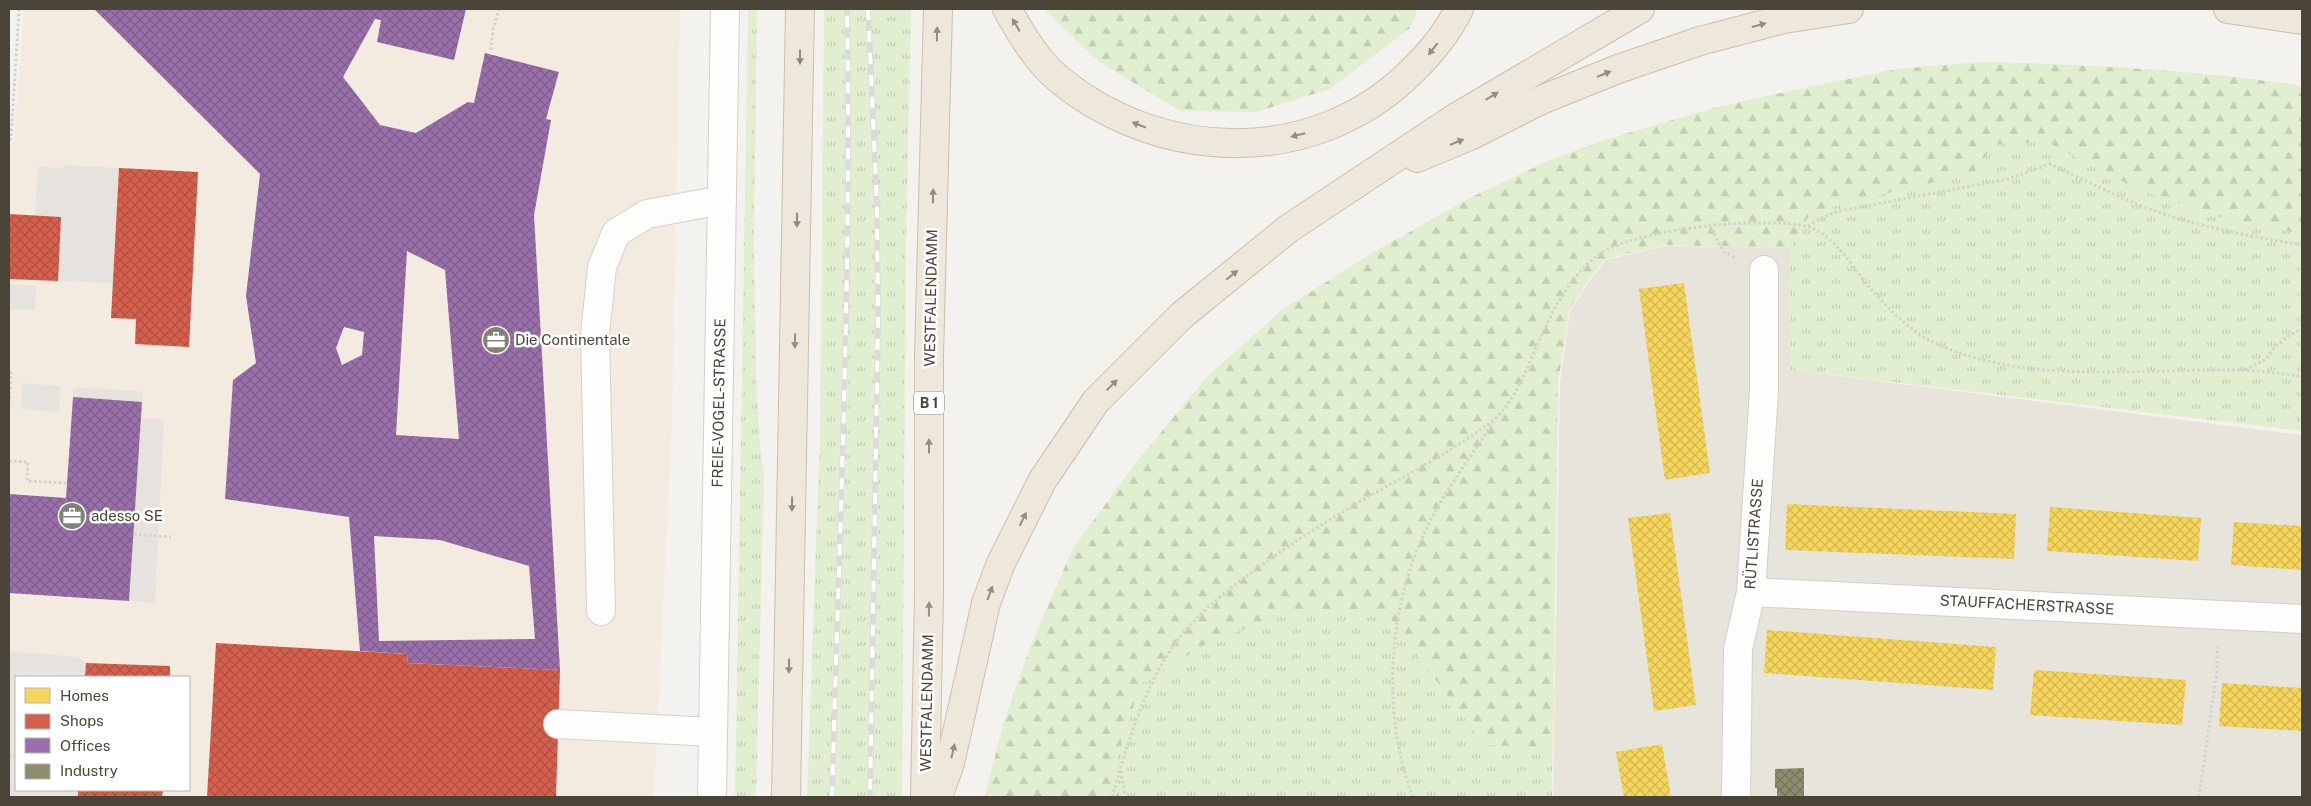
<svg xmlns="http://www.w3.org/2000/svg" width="2311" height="806" font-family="'Public Sans',sans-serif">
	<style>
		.residential { fill: #e7e4dc }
		.commercial { fill: #f3ebdf; fill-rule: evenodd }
		.grass { fill: url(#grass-tufts) }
		.forest { fill: url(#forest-firs) }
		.parking { fill: #e6e3df }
		.homes { fill: url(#homes-cross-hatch) }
		.shops { fill: url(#shops-cross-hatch) }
		.offices { fill: url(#offices-cross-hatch); fill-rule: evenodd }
		.industry { fill: url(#industry-cross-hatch) }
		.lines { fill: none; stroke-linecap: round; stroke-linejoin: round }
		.minor-casing { stroke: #d2d0cb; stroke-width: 30 }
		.highway-casing { stroke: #ccbfa9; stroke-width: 30 }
		.path { stroke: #d3d2cc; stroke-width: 3; stroke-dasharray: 2.5 2.5; stroke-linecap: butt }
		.minor { stroke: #fdfdfc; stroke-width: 28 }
		.highway { stroke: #ede8db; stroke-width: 28 }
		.rail-casing { stroke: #dbdbda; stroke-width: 5.5 }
		.rail { stroke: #fff; stroke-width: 4; stroke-dasharray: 11; stroke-linecap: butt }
		.oneway { fill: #948e82 }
		.labels { text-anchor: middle; stroke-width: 5; stroke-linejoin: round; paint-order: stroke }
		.shield { fill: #fff; stroke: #817c74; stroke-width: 1 }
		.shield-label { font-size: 14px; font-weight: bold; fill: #4b4439 }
		.street-label { font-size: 15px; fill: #4b4439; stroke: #fff }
		.poi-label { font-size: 15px; fill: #4b4439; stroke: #fff; text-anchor: start }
	</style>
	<defs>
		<pattern id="grass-tufts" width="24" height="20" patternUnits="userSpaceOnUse" patternTransform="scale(1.25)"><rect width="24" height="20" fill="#e1eecf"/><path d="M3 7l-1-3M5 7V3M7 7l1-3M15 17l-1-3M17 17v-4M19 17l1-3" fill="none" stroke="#c3cdb2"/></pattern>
		<pattern id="forest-firs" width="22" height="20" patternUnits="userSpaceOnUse" patternTransform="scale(1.25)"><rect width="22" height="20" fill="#e1eecf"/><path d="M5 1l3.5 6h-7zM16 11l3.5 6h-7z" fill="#c3cdb2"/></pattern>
		<pattern id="homes-cross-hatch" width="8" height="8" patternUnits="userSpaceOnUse" patternTransform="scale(1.25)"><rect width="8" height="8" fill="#f6d55c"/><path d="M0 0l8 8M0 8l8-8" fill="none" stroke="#d4b851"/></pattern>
		<pattern id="shops-cross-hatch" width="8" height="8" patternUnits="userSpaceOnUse" patternTransform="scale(1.25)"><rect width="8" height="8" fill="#d6604d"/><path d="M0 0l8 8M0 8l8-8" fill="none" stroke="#b05141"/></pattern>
		<pattern id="offices-cross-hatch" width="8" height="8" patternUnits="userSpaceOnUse" patternTransform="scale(1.25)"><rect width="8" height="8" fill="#9970ab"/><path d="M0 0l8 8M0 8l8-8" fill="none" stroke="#7f5e8c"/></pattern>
		<pattern id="industry-cross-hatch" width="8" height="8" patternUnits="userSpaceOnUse" patternTransform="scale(1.25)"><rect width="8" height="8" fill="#8c8c6e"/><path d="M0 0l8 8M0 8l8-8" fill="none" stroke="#74745b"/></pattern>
	</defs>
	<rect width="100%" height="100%" fill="#f4f2ee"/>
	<polygon class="residential" points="1665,246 1790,248 1791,370 2302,435 2302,797 1553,797 1560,383 1570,311 1590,280 1606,260"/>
	<path class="commercial" d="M24,9h656l-8,413 -18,375h-645v-655h5zM16,677h173v113h-173z"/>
	<g class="grass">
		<polygon points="748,9 757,9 754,237 756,376 760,449 764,475 756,797 735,797"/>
		<polygon points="824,9 911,9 906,244 902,797 807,797 820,435"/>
		<path d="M1983,62c107,3 213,8 319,24v345l-511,-61 -1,-122 -125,-3 -60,14 -16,20 -20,31 -11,73 -6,414h-567l19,-75 26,-74 42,-98 63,-86 71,-86 76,-68 92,-58 96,-54 78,-37 60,-22 106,-31 81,-18 103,-21z"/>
	</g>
	<g class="forest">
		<polygon points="1044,9 1418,9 1410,28 1330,89 1256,112 1180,111 1098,61"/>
		<path d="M1983,62c107,3 213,8 319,24v148l-85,-18 -78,-26 -92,-48 -53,2 -20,28 -163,40 -21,36 -125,-3 -60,14 -16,20 -20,31 -11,73 -5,365 -69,-3 -96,-130 -88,-6 -91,33 -69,43 -25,80 4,32h-134l19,-75 26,-74 42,-98 63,-86 71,-86 76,-68 92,-58 96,-54 78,-37 60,-22 106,-31 81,-18 103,-21z"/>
	</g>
	<g class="parking">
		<polygon points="63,165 119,168 113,283 58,281 61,217 35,216 38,167 63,168"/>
		<polygon points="9,284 36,286 35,310 9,309"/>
		<polygon points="22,383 61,386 59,412 21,409"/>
		<polygon points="73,387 143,392 142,402 73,397"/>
		<polygon points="141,418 164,420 155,603 129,601"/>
		<polygon points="9,651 79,657 86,663 85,677 16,677 16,790 78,790 78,797 9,797"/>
	</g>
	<g class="homes">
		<polygon points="1684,283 1710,473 1665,480 1639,289"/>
		<polygon points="1787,504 2016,514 2014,559 1785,550"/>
		<polygon points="2050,507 2201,518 2198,561 2047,551"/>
		<polygon points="1670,513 1696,705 1654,711 1628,518"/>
		<polygon points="2234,522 2302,526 2302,570 2231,565"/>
		<polygon points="1767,630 1996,647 1993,690 1764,673"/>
		<polygon points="2034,670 2186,680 2182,725 2030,715"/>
		<polygon points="2222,683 2302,688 2302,731 2219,726"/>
		<polygon points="1662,744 1671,797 1624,797 1616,752"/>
	</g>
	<g class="shops">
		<polygon points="119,168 198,172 189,347 135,344 136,319 111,318"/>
		<polygon points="9,214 61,217 58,281 9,279"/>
		<polygon points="216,643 408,654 407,663 560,670 556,797 207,797"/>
		<polygon points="86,663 170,666 170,677 85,677"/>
		<polygon points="78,790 163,790 162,797 78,797"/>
	</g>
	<g class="offices">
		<path d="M94,9h372l-12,51 -77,-18 4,-22 -6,-1 -32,58 37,48 36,8 52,-31 6,1 11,-50 74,19 -13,47 5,1 -17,95 26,455 -153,-7 1,-9 -48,-3 -11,-134 -124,-18 8,-119 23,-17 -10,-67 14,-122zM407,251l38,19 14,169 -63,-4zM344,327l20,5 -2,23 -20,10 -6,-17zM374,536l66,4 89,26 6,73 -156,2z"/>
		<polygon points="73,397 142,402 129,601 9,593 9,494 66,498"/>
	</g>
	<polygon class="industry" points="1804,768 1804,797 1777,797 1777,788 1775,788 1775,769"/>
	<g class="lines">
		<g class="minor-casing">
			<g id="minor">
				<polyline points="1751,592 2302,619"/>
				<polyline points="601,611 595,334 602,267 616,233 647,214 722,200"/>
				<polyline points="558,724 713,732"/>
				<polyline points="712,797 725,9"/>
				<polyline points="1736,797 1738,649 1751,592 1764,391 1764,270"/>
			</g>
		</g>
		<g class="highway-casing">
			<g id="highway">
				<path d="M1007,9c15,26 30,53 54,72 102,82 252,86 348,-7 20,-19 38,-40 50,-65"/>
				<polyline points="2228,9 2302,20"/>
				<polyline points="1417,158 1470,136 1541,100 1618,69 1700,41 1784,19 1849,9"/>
				<polyline points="786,797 800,9"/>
				<polyline points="925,797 929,593 929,357 938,9"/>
				<polyline points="938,797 950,763 986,603 1001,563 1042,481 1096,401 1181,316 1288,229 1455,118 1640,9"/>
			</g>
		</g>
		<g class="path">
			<polyline points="491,50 493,30 499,9"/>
			<polyline points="9,139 11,139 19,9"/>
			<polyline points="1709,225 1724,252 1736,258"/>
			<path d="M1808,226l26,-14 174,-33 42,-15c35,16 70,35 108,48 46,16 96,25 144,33"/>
			<polyline points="2245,370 2266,359 2274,348 2288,336 2302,329"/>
			<polyline points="9,404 11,370"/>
			<polyline points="9,461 28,462 27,481 67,483"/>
			<polyline points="134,534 171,537"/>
			<polyline points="9,756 16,757"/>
			<polyline points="1121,771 1125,797"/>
			<path d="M1112,797c15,-52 34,-117 68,-160 19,-24 43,-43 67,-61 41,-31 84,-58 128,-83 40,-23 81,-44 117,-72 23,-18 34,-52 46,-78 15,-32 30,-65 59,-87 30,-23 124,-34 163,-33 14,0 31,0 45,3 29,7 47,41 65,62 16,18 36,39 57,51 91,48 214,29 315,31 20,1 40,4 60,6"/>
			<path d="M1413,797c-31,-81 -26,-184 11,-263 18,-40 46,-76 70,-113"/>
			<polyline points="2199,797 2217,670 2217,647"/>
		</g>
		<use href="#minor" class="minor"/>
		<use href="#highway" class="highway"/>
		<g class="rail-casing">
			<g id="rail">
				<polyline points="868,9 877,206 878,320 870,797"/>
				<path d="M832,797c7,-262 20,-526 15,-788"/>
			</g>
		</g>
		<use href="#rail" class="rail"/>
	</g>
	<defs><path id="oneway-solid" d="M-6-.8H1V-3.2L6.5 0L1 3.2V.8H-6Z" transform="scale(1.25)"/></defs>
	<g class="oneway">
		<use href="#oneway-solid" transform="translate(1016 25) rotate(-120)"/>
		<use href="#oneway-solid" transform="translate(1759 25) rotate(-15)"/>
		<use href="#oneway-solid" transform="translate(937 34) rotate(-89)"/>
		<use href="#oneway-solid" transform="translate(1433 49) rotate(128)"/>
		<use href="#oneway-solid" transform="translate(800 57) rotate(90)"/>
		<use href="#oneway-solid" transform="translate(1604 74) rotate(-22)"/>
		<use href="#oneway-solid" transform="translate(1492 96) rotate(-31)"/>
		<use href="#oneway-solid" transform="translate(1139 125) rotate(-159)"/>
		<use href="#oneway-solid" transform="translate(1298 135) rotate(166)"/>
		<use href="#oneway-solid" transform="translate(1457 142) rotate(-22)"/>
		<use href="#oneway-solid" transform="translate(933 196) rotate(-89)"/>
		<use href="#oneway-solid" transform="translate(797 220) rotate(91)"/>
		<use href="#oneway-solid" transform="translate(1232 275) rotate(-39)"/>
		<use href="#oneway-solid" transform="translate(795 341) rotate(91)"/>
		<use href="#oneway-solid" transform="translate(1112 385) rotate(-45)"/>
		<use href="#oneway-solid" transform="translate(929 446) rotate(-90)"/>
		<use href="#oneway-solid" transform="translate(792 504) rotate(91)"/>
		<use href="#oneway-solid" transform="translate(1023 519) rotate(-64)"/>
		<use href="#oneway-solid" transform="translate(990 593) rotate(-70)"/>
		<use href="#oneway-solid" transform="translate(929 609) rotate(-89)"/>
		<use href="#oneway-solid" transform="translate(789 666) rotate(91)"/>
		<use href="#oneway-solid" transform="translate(953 751) rotate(-77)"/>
	</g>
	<defs>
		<g id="office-disc" transform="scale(1.4375)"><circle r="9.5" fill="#868178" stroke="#fff"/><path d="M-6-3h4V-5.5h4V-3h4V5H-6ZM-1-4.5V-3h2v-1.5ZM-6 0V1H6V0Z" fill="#fff"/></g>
	</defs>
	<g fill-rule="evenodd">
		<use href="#office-disc" x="496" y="340"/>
		<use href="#office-disc" x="72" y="516"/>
	</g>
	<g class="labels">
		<rect class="shield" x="914" y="391.5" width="30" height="23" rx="4"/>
		<g class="shield-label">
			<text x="929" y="408">B 1</text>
		</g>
		<g class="street-label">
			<text transform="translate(931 298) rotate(-89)" y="5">WESTFALENDAMM</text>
			<text transform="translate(719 403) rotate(-89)" y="5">FREIE-VOGEL-STRASSE</text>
			<text transform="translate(1754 534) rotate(-86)" y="5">RÜTLISTRASSE</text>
			<text transform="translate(2027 605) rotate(3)" y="5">STAUFFACHERSTRASSE</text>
			<text transform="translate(927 703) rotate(-89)" y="5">WESTFALENDAMM</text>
		</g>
		<g class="poi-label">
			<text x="515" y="345">Die Continentale</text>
			<text x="91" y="521">adesso SE</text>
		</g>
	</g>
	<rect width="2311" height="806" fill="none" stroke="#4b4439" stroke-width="20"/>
	<rect x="15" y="676" width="175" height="115" fill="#ffffff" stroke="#b7b4b0"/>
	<rect x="25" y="688" width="25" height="15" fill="#f6d55c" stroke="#b7b4b0"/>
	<text x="60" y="701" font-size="15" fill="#4b4439">Homes</text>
	<rect x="25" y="714" width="25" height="15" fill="#d6604d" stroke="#b7b4b0"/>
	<text x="60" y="726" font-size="15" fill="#4b4439">Shops</text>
	<rect x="25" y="738" width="25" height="15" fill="#9970ab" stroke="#b7b4b0"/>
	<text x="60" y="751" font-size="15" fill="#4b4439">Offices</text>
	<rect x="25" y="764" width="25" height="15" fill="#8c8c6e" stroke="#b7b4b0"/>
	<text x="60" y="776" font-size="15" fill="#4b4439">Industry</text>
</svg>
